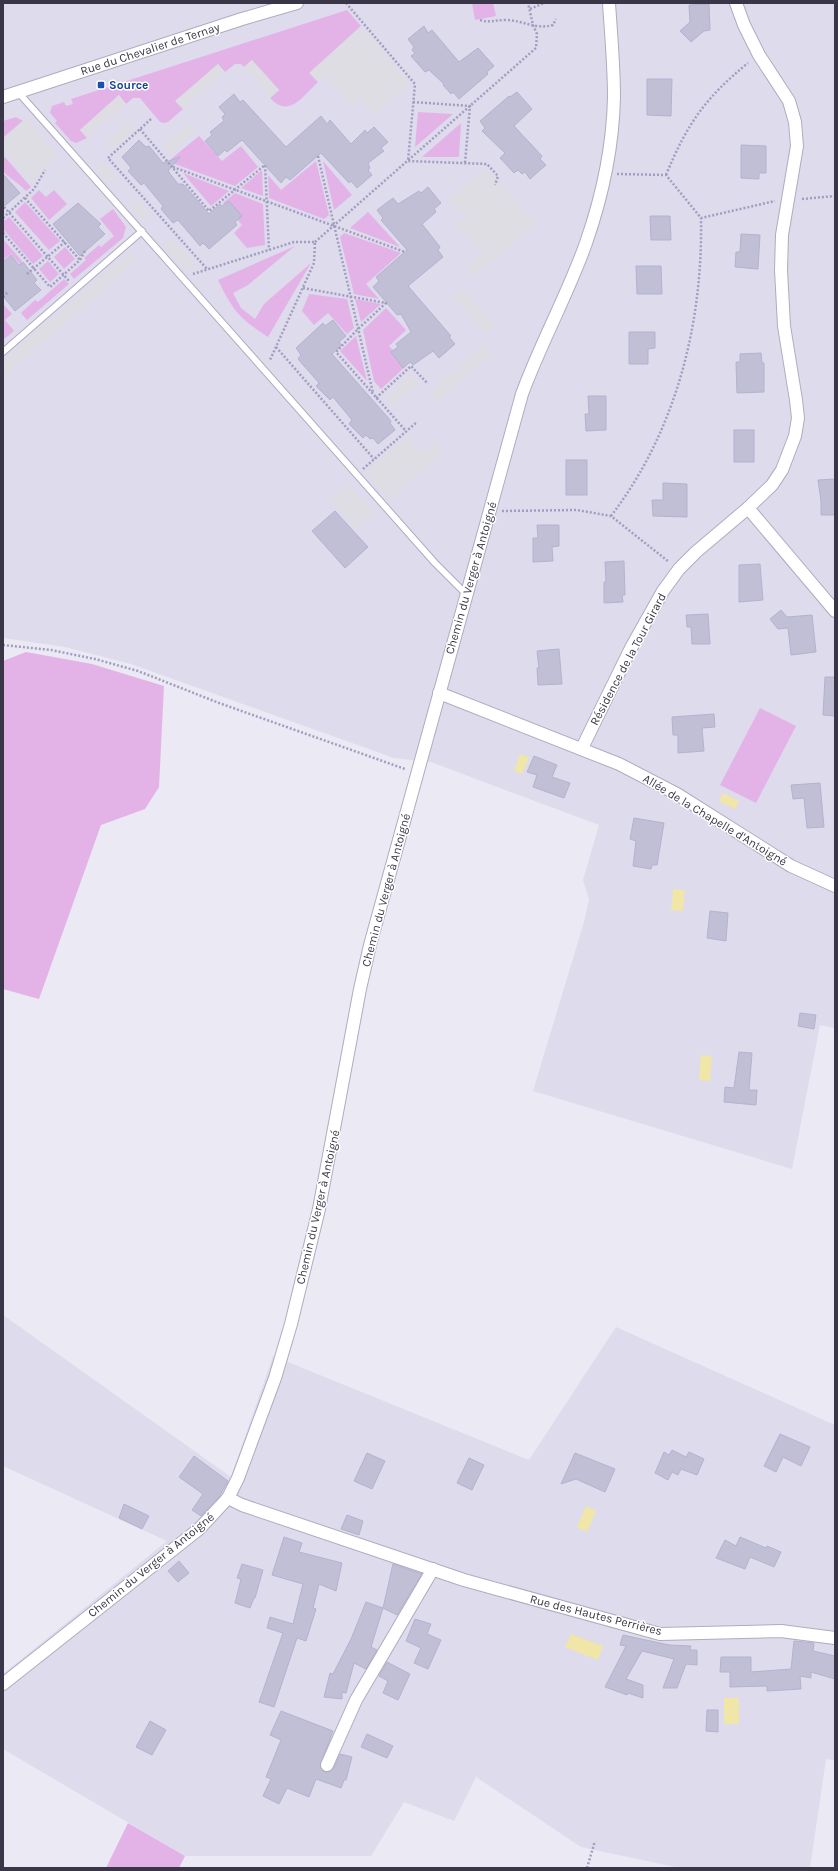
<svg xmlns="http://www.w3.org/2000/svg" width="838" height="1871" font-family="Karla,sans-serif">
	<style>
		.residential { fill: #dedbec }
		.green { fill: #e3b3e7 }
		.parking { fill: #dedde3 }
		.water { fill: #efe6a7 }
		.building { fill: #c0bfd5; stroke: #b4b2d0 }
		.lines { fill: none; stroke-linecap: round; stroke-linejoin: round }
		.lane-casing { stroke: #aeacbf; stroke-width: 8 }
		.street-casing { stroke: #aeacbf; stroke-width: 14 }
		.path { stroke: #a19dc1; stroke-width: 2.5; stroke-dasharray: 2 2; stroke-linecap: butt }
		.lane { stroke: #fff; stroke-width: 6 }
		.street { stroke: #fff; stroke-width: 12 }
		.transit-dot { fill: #1a4fb4; stroke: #fff; stroke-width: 1.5 }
		.labels { text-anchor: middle; stroke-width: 3; stroke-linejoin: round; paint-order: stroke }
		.street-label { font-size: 12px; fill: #393747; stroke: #fff }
		.transit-label { font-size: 12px; font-weight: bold; fill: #164399; stroke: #fff; text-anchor: start }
	</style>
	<rect width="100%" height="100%" fill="#ebe9f4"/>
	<g class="residential">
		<polygon points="3,3 835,3 835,1028 820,1025 792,1169 533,1091 584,922 589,899 583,880 599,825 431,762 394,758 131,664 65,647 3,638"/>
		<polygon points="3,1315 231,1477 273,1356 529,1460 616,1327 835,1425 835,1760 826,1759 810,1868 680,1868 581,1847 476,1777 454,1821 404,1802 371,1856 185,1856 3,1749 3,1674 167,1541 3,1466"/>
	</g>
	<g class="green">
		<polygon points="472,3 493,3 496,16 475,20"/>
		<path d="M347,10l14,16 -51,47 8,9c-15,14 -29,37 -48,16l9,-8 -27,-30 -8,7 -3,-3h-6l-10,8 -7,-8 -42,37 7,8 -15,13 -4,1 -4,-1 -20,-24h-7l-7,6 -7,-9 -39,35 7,8 -11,5 -5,-2 -16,-18 2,-2 -7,-8 2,-7 12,-4 2,4 7,-2 -2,-5z"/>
		<polygon points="418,112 453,114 415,147"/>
		<polygon points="16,117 23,121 3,138 3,121"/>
		<polygon points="461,123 459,157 422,157"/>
		<polygon points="199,136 222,161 241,146 258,167 235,186 175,164 171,159"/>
		<path d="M3,155l28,32 -5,4c-7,-8 -16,-12 -23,-20z"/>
		<polygon points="316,161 329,215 324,219 269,198 268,175 281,190"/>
		<polygon points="323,161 352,195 334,210"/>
		<polygon points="262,170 263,196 241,188"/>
		<polygon points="183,173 229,191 211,206"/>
		<polygon points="39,190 46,197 54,190 67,204 49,220 31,198"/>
		<polygon points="235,193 263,204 265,245 247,248 234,233 242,225 223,203"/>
		<polygon points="25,202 60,241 49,250 15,212"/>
		<polygon points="113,209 126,227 123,238 74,279 70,274 86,260 84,258 99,245 101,247 114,236 100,219"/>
		<polygon points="368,212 400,247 350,228"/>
		<polygon points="9,217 43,256 33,264 3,229 3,222"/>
		<polygon points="344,233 401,253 366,284 379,299 354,294 340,237"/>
		<polygon points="3,239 22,261 20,264 11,254 3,260"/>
		<path d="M295,246l-47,39 -15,8 8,15 14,11 9,-15 47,-41 -43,74c-29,-19 -35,-26 -50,-57z"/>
		<polygon points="65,247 75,259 64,269 54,257"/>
		<polygon points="48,261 59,274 50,282 39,269"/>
		<polygon points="64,279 69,284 27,320 21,313 35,300 38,302"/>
		<polygon points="309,294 347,299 354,328 347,334 328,313 314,325 302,311"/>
		<polygon points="355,299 381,304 361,322"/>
		<polygon points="3,304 12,314 5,320 14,331 3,340"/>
		<polygon points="386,308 406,330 389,346 407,365 381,389 374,381 363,330"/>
		<polygon points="356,336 367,381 340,351"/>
		<polygon points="26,652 92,664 164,686 159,787 145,809 101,825 39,999 3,989 3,661"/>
		<polygon points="760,708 796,726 756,803 720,785"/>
		<polygon points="128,1823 185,1856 179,1868 106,1868"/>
	</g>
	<g class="parking">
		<polygon points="361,26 410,83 375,114 359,97 350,105 326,76 318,82 309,73"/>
		<polygon points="252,60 279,90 270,98 244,67"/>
		<polygon points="218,64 225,72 183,109 175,101"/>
		<polygon points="119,95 126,104 87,138 80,130"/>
		<polygon points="26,118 58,155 32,183 3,149 3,138"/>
		<polygon points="128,122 135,130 114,149 107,141"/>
		<polygon points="189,122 197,130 172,154 164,146"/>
		<polygon points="104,161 117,176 108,184 95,169"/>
		<polygon points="487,168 536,224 473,277 465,268 482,253 457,225 466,217 449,199"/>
		<polygon points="139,201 150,214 142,221 130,208"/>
		<polygon points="172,238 195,264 186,272 163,246"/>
		<polygon points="130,251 137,260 3,377 3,361"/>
		<polygon points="462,288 495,326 486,334 453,297"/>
		<polygon points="484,345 492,354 436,403 428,394"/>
		<polygon points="411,374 420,383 393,406 386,397"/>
		<polygon points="406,437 421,454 436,443 444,452 390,500 364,472"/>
		<polygon points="349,485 374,513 356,529 331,500"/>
	</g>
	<g class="water">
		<polygon points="520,754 529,757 522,774 514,771"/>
		<polygon points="723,793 739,801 735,809 719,801"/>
		<polygon points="673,889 685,890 683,911 671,910"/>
		<polygon points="701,1055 712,1056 710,1081 699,1080"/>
		<polygon points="586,1506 596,1511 587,1532 577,1527"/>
		<polygon points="571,1634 603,1646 598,1660 565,1647"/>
		<rect x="724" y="1698" width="15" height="26"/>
	</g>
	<g class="building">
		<polygon points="709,4 710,30 704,31 691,42 680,31 690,22 689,5"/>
		<polygon points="424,26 428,33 432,30 459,62 478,48 494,66 487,72 488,74 459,99 453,92 451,94 443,85 444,84 429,70 425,72 411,56 415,53 412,50 414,47 408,39"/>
		<polygon points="647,79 672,79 671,116 647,115"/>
		<polygon points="517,92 532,109 514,126 542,156 540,159 546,165 530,179 525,172 522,174 518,170 514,173 500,158 505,153 482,131 485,128 480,121 509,96 510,97"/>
		<polygon points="234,94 240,102 243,100 286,147 321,116 327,124 330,120 351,144 365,130 367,133 374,127 388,142 381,148 384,151 368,163 370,168 368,170 372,175 357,188 351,181 349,183 321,153 290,180 286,177 281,183 242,140 227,152 225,150 218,156 205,141 212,135 210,132 224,121 222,117 225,114 219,107"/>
		<polygon points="139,140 146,147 149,146 163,163 180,157 168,171 178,184 183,184 209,214 220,204 222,206 229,201 242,216 235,222 237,225 209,249 203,243 200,246 178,220 173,223 161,209 163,206 144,183 141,185 128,171 131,168 122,157"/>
		<polygon points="741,145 766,146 766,173 759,173 759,179 741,178"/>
		<polygon points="3,174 20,193 3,207"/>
		<polygon points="428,187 441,203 434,209 436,212 422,224 440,247 438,250 443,257 408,286 451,336 449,337 455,344 439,358 433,351 413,365 410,362 403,368 391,352 398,347 396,344 411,332 401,314 397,315 373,287 379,281 376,277 407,250 381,220 383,218 377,210 393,198 398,204 419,191 421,193"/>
		<polygon points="78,203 101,224 98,227 105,234 80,256 53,224"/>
		<polygon points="650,216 670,216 671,240 651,240"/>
		<polygon points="741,234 760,235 758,269 735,267 736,252 740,252"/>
		<polygon points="11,255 19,265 23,262 37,280 34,283 41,290 15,311 3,296 3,262"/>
		<polygon points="636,266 661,266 662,294 637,294"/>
		<polygon points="333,320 346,336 339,342 342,345 332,354 391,421 390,423 395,430 378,444 373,438 370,439 366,435 363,438 349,424 352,420 333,397 330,400 316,386 319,383 298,359 301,355 296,348 323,323 325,326"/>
		<polygon points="629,332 655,332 655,348 648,349 648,364 629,364"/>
		<polygon points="761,353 762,363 764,363 764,392 737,393 736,362 740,362 740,354"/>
		<polygon points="588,396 606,396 606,430 586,431 585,414 589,414"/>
		<rect x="734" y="430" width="20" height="32"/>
		<rect x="566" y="460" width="21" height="35"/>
		<polygon points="835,479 835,515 821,515 821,501 818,480"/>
		<polygon points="663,483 687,484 687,517 653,516 652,500 663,500"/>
		<polygon points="335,511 368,547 345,568 312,531"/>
		<polygon points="537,525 559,525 559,546 552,547 553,561 533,562 533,538 538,538"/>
		<polygon points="624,561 625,595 622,595 623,602 604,603 604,582 606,582 605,562"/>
		<polygon points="760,564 763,600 739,602 739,565"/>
		<polygon points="781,610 787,617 812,615 816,652 791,655 788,628 778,629 770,619"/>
		<polygon points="708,614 710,644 692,644 691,627 687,627 686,615"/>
		<polygon points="559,649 562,684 538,685 537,668 539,668 537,651"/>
		<polygon points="825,677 835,677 835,716 823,715"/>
		<polygon points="714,714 715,727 702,728 704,751 678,753 678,735 673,735 672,717"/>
		<polygon points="534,756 557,765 552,777 570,783 564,798 533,787 537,775 527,772"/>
		<polygon points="820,783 824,827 807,828 804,798 793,799 791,785"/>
		<polygon points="634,818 664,823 657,865 652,865 651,869 633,866 636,841 630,839"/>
		<polygon points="710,911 728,913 726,941 707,938"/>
		<polygon points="800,1013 816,1015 814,1029 798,1026"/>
		<polygon points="739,1052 752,1053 749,1090 757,1090 756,1105 724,1102 725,1087 734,1088"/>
		<polygon points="780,1434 810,1447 801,1466 783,1457 776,1472 764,1466"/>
		<polygon points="672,1450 686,1457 689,1452 704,1459 697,1475 681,1469 678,1475 672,1472 668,1480 655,1473 664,1452 669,1455"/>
		<polygon points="367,1453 385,1461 372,1489 354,1481"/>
		<polygon points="575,1453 615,1469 605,1492 576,1479 561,1484"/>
		<polygon points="194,1456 228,1481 219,1497 201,1516 192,1510 203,1494 179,1477"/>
		<polygon points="469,1458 484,1465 472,1490 457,1483"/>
		<polygon points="124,1504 149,1516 142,1529 119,1518"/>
		<polygon points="347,1515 363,1521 359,1535 341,1529"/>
		<polygon points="284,1537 302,1543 299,1552 342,1563 336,1591 319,1584 313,1608 316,1609 306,1641 297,1638 274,1707 259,1702 283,1633 267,1628 270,1617 293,1624 303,1584 272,1575"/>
		<polygon points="740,1537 766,1548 767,1546 781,1552 774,1567 750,1557 745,1569 716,1558 725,1540 736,1546"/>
		<polygon points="179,1561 189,1573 178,1582 168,1571"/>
		<polygon points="242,1564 263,1570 255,1598 254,1598 250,1608 235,1603 241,1579 237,1578"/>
		<polygon points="393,1564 422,1574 397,1615 383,1608"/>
		<polygon points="366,1602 383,1608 371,1647 377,1650 366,1669 354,1663 346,1693 342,1692 342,1699 324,1697 330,1673 333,1674 351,1639"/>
		<polygon points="415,1619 431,1624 427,1634 441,1640 428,1669 414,1663 421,1648 406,1641"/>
		<polygon points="623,1635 669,1645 691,1646 690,1650 697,1650 697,1665 686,1664 677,1688 663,1688 674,1659 642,1651 626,1679 643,1685 643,1698 628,1693 627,1695 605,1687 626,1646 620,1645"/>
		<polygon points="794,1641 814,1643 813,1651 835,1656 835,1679 811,1672 811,1678 800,1676 801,1689 767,1691 767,1686 730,1687 730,1672 720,1672 721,1657 751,1657 751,1672 791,1669"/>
		<polygon points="387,1662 410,1674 398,1700 383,1693 388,1681 379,1676"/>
		<polygon points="707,1710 718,1710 718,1732 706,1731"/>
		<polygon points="281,1711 333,1731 320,1766 324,1772 328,1772 334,1768 340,1754 352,1757 346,1780 344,1780 341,1788 316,1779 309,1797 287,1788 279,1804 263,1796 271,1779 266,1777 281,1740 270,1735"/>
		<polygon points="150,1721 166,1730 152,1755 136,1747"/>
		<polygon points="367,1734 393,1746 387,1758 361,1747"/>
	</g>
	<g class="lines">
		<g class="lane-casing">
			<g id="lane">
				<polyline points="18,92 435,563 467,595"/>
				<polyline points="3,352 142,231"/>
			</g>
		</g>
		<g class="street-casing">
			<g id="street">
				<polyline points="3,97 242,19 297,3"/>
				<polyline points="748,508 835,611"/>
				<polyline points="439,693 619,764 677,794 791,866 835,886"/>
				<polyline points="582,748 631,648 663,591 679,569 696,552 748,508 772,485 782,470 795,436 798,418 796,400 784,326 781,270 782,235 797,146 795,122 789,101 759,55 744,25 736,3"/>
				<polyline points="228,1498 242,1505 464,1580 660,1634 781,1631 835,1638"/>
				<path d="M3,1684l196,-155 29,-31 10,-20 37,-100 16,-54 28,-115 41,-220 10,-44 152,-551c19,-52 46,-100 64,-151 16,-46 27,-97 28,-146 0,-31 -3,-63 -5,-94"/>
				<polyline points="327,1765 356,1700 433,1569"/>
			</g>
		</g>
		<g class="path">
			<polyline points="346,3 415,84 408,161 487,164 498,176 495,185"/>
			<polyline points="530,9 544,3"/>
			<path d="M480,20c9,3 16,0 25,0 18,0 30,10 48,5l3,-6"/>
			<polyline points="413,102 470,106 465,163"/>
			<polyline points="151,119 108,158 207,269"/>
			<polyline points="140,129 209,211 265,165 269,250"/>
			<polyline points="318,156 373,393"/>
			<polyline points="173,167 405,252"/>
			<polyline points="617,174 666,175 701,218 775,201"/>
			<path d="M666,175c21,-51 39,-77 82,-112"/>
			<polyline points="25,198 80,260"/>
			<polyline points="802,199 835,196"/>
			<polyline points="4,207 69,281"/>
			<polyline points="3,218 34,189 45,170"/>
			<polyline points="3,233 50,287 80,260 85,251"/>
			<polyline points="315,242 536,48 537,34 533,25 528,3"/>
			<polyline points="27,274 65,242"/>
			<polyline points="193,274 294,242 315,242 314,263 270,360"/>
			<polyline points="303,288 386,303 358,329 336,352 406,431"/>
			<polyline points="3,297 8,292"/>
			<polyline points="276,347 374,459"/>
			<polyline points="376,398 411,366 428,384"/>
			<polyline points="363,469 417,422"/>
			<polyline points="502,511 577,510 611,516 669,562"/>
			<path d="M611,516c65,-85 92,-192 90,-298"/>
			<polyline points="3,645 51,650 95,659 138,671 219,703 405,769"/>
			<polyline points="587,1868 595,1841"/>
		</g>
		<use href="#lane" class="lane"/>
		<use href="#street" class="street"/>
	</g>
	<rect class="transit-dot" x="97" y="81" width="8" height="8" rx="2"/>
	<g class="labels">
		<g class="street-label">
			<text transform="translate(150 49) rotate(-18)" y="4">Rue du Chevalier de Ternay</text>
			<text transform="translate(471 578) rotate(-74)" y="4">Chemin du Verger à Antoigné</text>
			<text transform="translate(628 659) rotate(-62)" y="4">Résidence de la Tour Girard</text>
			<text transform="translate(715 820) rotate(31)" y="4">Allée de la Chapelle d'Antoigné</text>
			<text transform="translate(386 890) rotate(-75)" y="4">Chemin du Verger à Antoigné</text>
			<text transform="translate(318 1207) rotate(-77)" y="4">Chemin du Verger à Antoigné</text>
			<text transform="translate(151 1565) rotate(-39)" y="4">Chemin du Verger à Antoigné</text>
			<text transform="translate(596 1615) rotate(14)" y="4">Rue des Hautes Perrières</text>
		</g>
		<g class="transit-label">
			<text x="109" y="89">Source</text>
		</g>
	</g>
	<rect width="838" height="1871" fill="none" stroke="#393747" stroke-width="8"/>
</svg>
